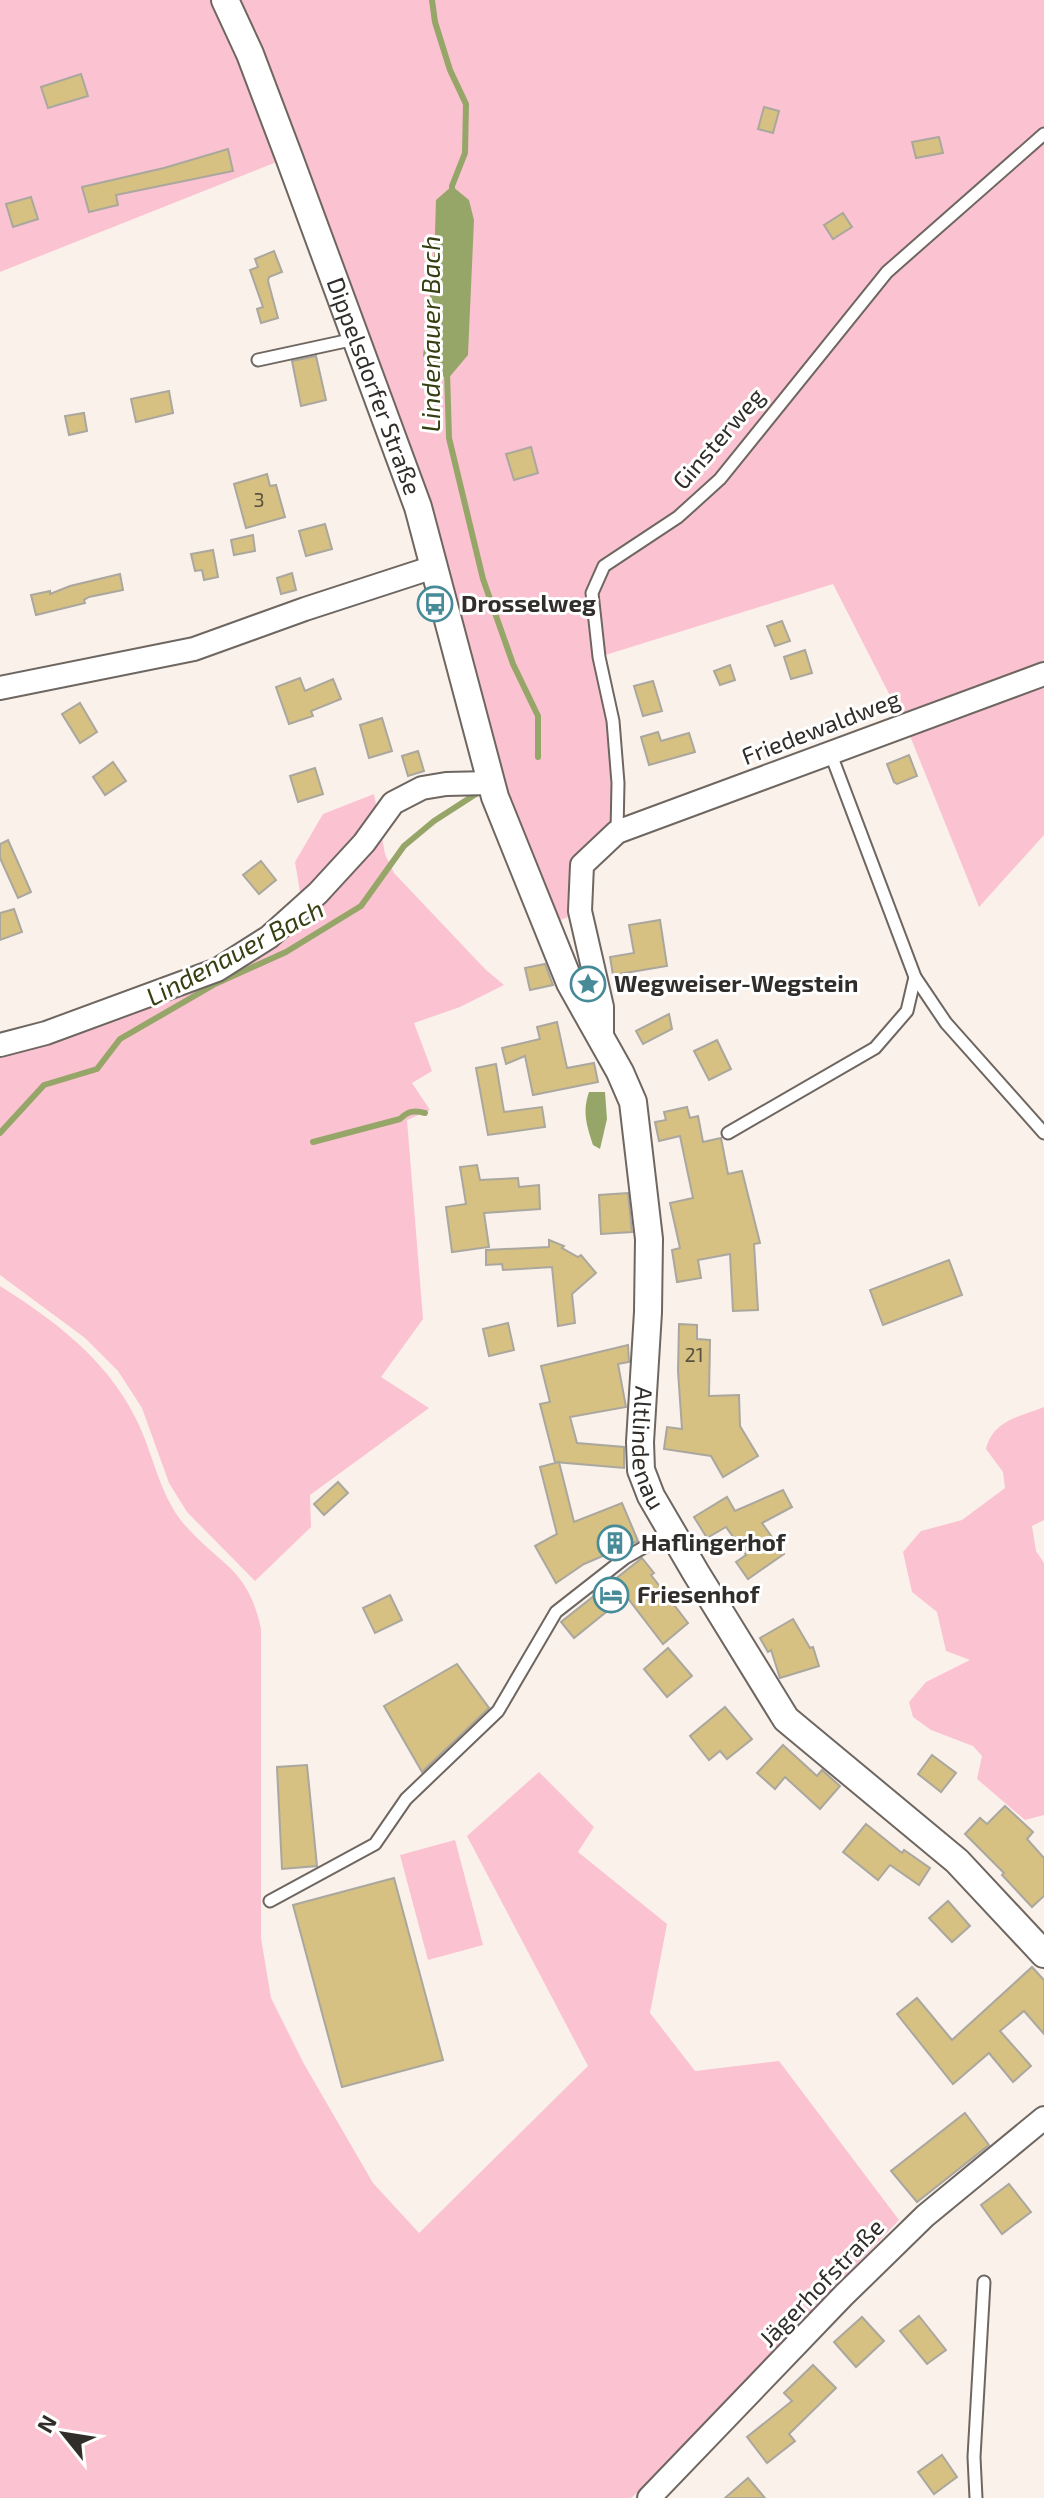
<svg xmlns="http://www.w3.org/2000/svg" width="1044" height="2498" font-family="'Exo 2',sans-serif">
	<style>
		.green { fill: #fbc3d1 }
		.water { fill: #96a669 }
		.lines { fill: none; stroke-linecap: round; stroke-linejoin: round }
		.stream { stroke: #96a669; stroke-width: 6 }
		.building { fill: #d6c082; stroke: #aaa79e; stroke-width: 2 }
		.service-casing { stroke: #6e6660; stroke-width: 15 }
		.minor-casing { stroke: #6e6660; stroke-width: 26 }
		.tertiary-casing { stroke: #6e6660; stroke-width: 30 }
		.service { stroke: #fff; stroke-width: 11 }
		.minor { stroke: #fff; stroke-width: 22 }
		.tertiary { stroke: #fff; stroke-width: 26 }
		.labels { text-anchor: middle; stroke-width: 6; stroke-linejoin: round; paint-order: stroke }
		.number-label { font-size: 20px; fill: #5a5240 }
		.street-label { font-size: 24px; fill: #302d2a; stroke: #fff }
		.poi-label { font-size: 24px; font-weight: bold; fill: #302d2a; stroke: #fff; text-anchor: start }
		.water-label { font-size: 26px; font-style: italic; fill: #353f11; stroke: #fff }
	</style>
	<rect width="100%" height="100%" fill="#faf1ea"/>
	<g class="green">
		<polygon points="0,0 218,0 284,159 0,272"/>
		<polygon points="230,0 1044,0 1044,835 979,907 908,731 833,584 599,657 613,721 617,832 575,862 571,916 552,923 501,793 472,680"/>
		<polygon points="374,794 385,854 394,873 486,970 504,985 460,1007 414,1023 432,1071 412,1083 430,1110 407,1120 423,1319 381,1377 429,1408 310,1495 311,1527 255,1581 187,1512 169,1483 142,1408 118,1371 85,1338 0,1275 0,1047 219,972 303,910 295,862 323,814"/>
		<path d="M0,1286c54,34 106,73 135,131 18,34 23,75 48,106 37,43 65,44 78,106v309l10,60 33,66 69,119 46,50 169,-167 -121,-230 72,-64 55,55 -16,25 89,72 -17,89 45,58 84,-10 120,159 -241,254 -27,24h-631z"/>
		<path d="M1044,1407v113l-12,6 4,25 8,12v252l-19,5 -48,-41 5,-23 -9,-10 -42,-16 -18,-13 -4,-15 17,-20 44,-22 -24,-9 -9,-39 -25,-20 -9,-40 18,-21 41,-11 43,-32 -2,-16 -17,-23c7,-29 33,-32 58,-42z"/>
		<polygon points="455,1840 483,1945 428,1960 400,1855"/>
	</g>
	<g class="water">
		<polygon points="452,186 469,200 474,220 468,355 447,380 423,356 434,264 436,200"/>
		<path d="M589,1092h16l2,27 -7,30 -7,-4c-6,-19 -11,-33 -4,-53z"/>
	</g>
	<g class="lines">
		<g class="stream">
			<polyline points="432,0 435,22 450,70 466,104 465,153 452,186 452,193"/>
			<polyline points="447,372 449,438 483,579 513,664 538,716 538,757"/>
			<polyline points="0,1133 44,1085 97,1069 120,1039 215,984 286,952 361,906 404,846 434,821 479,792"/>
			<path d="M313,1142l87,-23c8,-8 14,-9 25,-6"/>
		</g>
	</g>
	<g class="building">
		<polygon points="81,74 88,96 48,108 41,87"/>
		<polygon points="764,107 779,111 773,133 758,129"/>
		<polygon points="939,137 943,153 916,158 912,142"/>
		<polygon points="228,149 233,171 116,195 118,205 89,212 82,187 164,168"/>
		<polygon points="31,197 38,219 13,227 6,204"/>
		<polygon points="843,213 852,227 833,239 824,225"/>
		<polygon points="274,251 282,272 269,277 268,281 278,318 261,323 257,309 263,307 250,270 258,267 255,259"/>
		<polygon points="316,356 326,400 301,406 292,361"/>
		<polygon points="169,391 173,413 136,422 131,399"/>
		<polygon points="84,413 87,431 69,435 65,416"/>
		<polygon points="531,447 538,473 514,480 506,454"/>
		<polygon points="267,474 270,486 276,485 285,517 246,528 234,484"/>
		<polygon points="325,524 332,549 306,556 299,531"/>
		<polygon points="253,535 255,551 234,555 231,540"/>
		<polygon points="213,550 218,577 204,580 202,570 195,571 191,554"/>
		<polygon points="292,573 296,590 281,594 277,578"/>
		<polygon points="120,574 123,590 89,597 84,600 85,603 36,615 31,595 50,591 50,594 70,586"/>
		<polygon points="782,621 790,641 775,646 767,626"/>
		<polygon points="805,650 812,673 791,679 784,657"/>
		<polygon points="730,665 735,680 720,685 714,671"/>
		<polygon points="300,678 305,691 333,679 341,699 311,711 313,716 289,724 276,687"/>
		<polygon points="653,681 662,711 643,716 634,686"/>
		<polygon points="80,703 97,732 80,743 62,714"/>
		<polygon points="382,718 392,751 369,758 360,725"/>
		<polygon points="658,732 661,741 689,733 695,752 649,765 641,737"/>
		<polygon points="418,751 424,771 408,776 402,756"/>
		<polygon points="909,755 917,776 897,784 894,782 887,764"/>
		<polygon points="113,762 126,781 105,795 93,777"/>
		<polygon points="315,768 323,794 298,802 290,776"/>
		<polygon points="8,840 31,892 18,898 0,858 0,844"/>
		<polygon points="261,861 276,880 259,894 243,875"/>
		<polygon points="14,909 22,932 0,940 0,913"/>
		<polygon points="660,920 667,966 613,975 610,957 634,953 629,925"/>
		<polygon points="545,964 553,985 530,990 525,968"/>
		<polygon points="669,1014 672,1029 643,1044 636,1031"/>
		<polygon points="557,1022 567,1068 594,1063 598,1082 533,1095 525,1056 506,1064 502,1048 540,1039 537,1027"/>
		<polygon points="717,1040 731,1069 709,1080 694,1051"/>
		<polygon points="496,1064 504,1112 542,1107 545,1127 488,1135 476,1068"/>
		<polygon points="687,1107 690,1118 698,1116 703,1142 721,1138 728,1174 742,1171 760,1243 754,1244 758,1310 733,1311 730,1254 698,1260 701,1278 677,1282 672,1250 680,1248 670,1203 693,1198 680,1136 659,1141 655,1122 666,1120 664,1112"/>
		<polygon points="477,1165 480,1180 518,1178 519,1187 539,1185 540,1209 484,1213 489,1247 452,1252 446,1207 466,1204 460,1167"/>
		<polygon points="628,1193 632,1232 601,1234 599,1195"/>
		<polygon points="549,1240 564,1246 562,1248 578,1257 581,1255 596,1273 572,1294 575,1323 558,1326 552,1267 503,1270 502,1264 486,1265 486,1250 549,1247"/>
		<polygon points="949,1260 962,1295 883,1325 870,1290"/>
		<polygon points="508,1323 514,1350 489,1356 483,1329"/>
		<polygon points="679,1324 697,1325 697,1339 710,1340 709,1396 739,1395 740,1426 758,1456 723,1477 711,1456 664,1449 667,1427 682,1429 678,1371"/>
		<polygon points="628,1345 629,1362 618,1364 626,1407 570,1417 577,1443 624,1447 624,1468 555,1462 540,1404 550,1402 541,1366"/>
		<polygon points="559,1462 574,1522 622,1503 638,1541 584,1564 556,1583 535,1546 557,1534 540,1467"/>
		<polygon points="338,1482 348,1493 324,1515 314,1504"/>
		<polygon points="783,1490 792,1507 762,1523 784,1554 748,1579 736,1562 746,1555 726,1527 707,1538 694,1517 727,1497 735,1511"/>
		<polygon points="642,1558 654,1573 651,1575 688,1623 663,1644 626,1596 574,1638 561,1622"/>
		<polygon points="390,1595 402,1620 375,1633 363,1608"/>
		<polygon points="793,1619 810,1648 813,1647 819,1666 780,1678 771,1650 768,1652 760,1638"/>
		<polygon points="668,1648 692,1676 667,1697 644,1669"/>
		<polygon points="457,1664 489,1708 422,1772 384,1706"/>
		<polygon points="725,1707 752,1739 727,1759 720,1751 709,1760 690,1736"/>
		<polygon points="783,1745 817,1776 822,1770 840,1786 820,1809 785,1777 775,1789 757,1773"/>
		<polygon points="932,1755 956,1773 941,1792 918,1774"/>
		<polygon points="307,1765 317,1866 282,1869 277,1767"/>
		<polygon points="1005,1806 1033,1832 1027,1839 1044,1858 1044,1896 1032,1907 1002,1875 1004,1873 965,1834 980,1818 987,1824"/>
		<polygon points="866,1824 902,1853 904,1850 930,1868 919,1885 890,1865 878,1880 843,1852"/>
		<polygon points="394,1878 443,2060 342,2087 293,1905"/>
		<polygon points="948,1901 970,1926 952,1942 929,1918"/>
		<polygon points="1032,1967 1044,1980 1044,2034 1024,2011 1000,2031 1031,2066 1013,2082 989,2053 953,2084 897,2014 917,1998 952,2040"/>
		<polygon points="965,2113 989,2145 917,2202 891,2171"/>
		<polygon points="1009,2184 1031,2212 1002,2234 981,2205"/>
		<polygon points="919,2316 946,2350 927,2364 900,2331"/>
		<polygon points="862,2317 884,2341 856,2367 834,2342"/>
		<polygon points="813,2365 836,2388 789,2434 795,2441 767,2463 747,2437 792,2401 784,2393"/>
		<polygon points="942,2455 957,2477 934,2494 918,2472"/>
		<polygon points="748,2478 765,2498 725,2498"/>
	</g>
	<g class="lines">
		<g class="service-casing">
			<g id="service">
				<polyline points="258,360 355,339"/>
				<polyline points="830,752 915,977 946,1023 1044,1133"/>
				<polyline points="617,832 618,783 613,721 599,657 592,593 604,566 678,517 720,479 887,272 1044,134"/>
				<polyline points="728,1133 875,1048 907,1011 915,977"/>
				<polyline points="270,1901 375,1844 406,1799 498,1711 556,1612 625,1558 671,1532"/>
				<polyline points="976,2498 974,2457 984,2282"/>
			</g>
		</g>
		<g class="minor-casing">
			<g id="minor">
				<polyline points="0,688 194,649 305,609 434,567"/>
				<polyline points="602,1040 602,1007 580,911 582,865 617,832 1044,674"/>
				<polyline points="0,1045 46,1033 217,970 269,937 318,893 364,843 393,803 422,788 446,784 490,783"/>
				<polyline points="649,2498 843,2296 925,2216 1044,2118"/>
			</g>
		</g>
		<g class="tertiary-casing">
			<g id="tertiary">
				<path id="s1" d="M225,0l25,54 39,103 129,350 77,290 75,186 50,89 13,30 16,137 -1,73 -8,130 1,28 10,26 45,77 90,146 171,142 87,93"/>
			</g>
		</g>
		<use href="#service" class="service"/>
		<use href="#minor" class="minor"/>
		<use href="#tertiary" class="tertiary"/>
	</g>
	<defs>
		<g id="bus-ring" transform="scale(1.8)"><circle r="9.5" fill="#fff" stroke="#468b97" stroke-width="1.5"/><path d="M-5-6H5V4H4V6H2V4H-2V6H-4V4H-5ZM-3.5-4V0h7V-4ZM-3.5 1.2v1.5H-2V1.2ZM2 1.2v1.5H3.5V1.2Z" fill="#468b97"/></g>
		<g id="sight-ring" transform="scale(1.8)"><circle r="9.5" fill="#fff" stroke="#468b97" stroke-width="1.5"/><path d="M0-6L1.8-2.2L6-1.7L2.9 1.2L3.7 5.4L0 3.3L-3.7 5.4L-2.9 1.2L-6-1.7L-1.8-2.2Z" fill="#468b97"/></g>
		<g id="building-ring" transform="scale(1.8)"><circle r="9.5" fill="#fff" stroke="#468b97" stroke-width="1.5"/><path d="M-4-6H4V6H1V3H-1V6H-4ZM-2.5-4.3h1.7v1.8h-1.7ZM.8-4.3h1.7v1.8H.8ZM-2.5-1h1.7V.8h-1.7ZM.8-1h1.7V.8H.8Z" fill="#468b97"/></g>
		<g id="hotel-ring" transform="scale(1.8)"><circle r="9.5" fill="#fff" stroke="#468b97" stroke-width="1.5"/><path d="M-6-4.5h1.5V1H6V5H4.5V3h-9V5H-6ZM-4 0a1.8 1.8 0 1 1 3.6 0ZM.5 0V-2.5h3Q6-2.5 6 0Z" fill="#468b97"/></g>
	</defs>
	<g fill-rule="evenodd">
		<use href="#bus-ring" x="435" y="604"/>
		<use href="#sight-ring" x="588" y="984"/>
		<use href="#building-ring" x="615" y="1543"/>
		<use href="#hotel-ring" x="611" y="1595"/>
	</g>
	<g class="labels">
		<g class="number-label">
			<text x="259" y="507">3</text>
			<text x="694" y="1362">21</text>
		</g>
		<g class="street-label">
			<text dy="8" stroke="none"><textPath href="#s1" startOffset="414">Dippelsdorfer Straße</textPath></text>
			<text transform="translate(719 439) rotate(-49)" y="8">Ginsterweg</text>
			<text transform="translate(821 728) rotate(-21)" y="8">Friedewaldweg</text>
			<text dy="8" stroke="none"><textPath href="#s1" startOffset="1526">Altlindenau</textPath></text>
			<text transform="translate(822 2283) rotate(-46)" y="8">Jägerhofstraße</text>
		</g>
		<g class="poi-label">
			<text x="461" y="612">Drosselweg</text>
			<text x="614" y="992">Wegweiser-Wegstein</text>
			<text x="641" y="1551">Haflingerhof</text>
			<text x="637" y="1603">Friesenhof</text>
		</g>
		<g class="water-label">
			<text transform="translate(431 334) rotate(-90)" y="9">Lindenauer Bach</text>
			<text transform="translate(235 953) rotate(-28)" y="9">Lindenauer Bach</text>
		</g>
	</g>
	<g transform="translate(64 2434) rotate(300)" stroke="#ffffff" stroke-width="6" paint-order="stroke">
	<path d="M0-6L14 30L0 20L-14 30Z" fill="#302d2a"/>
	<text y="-12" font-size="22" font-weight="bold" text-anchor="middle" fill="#302d2a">N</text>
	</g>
</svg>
